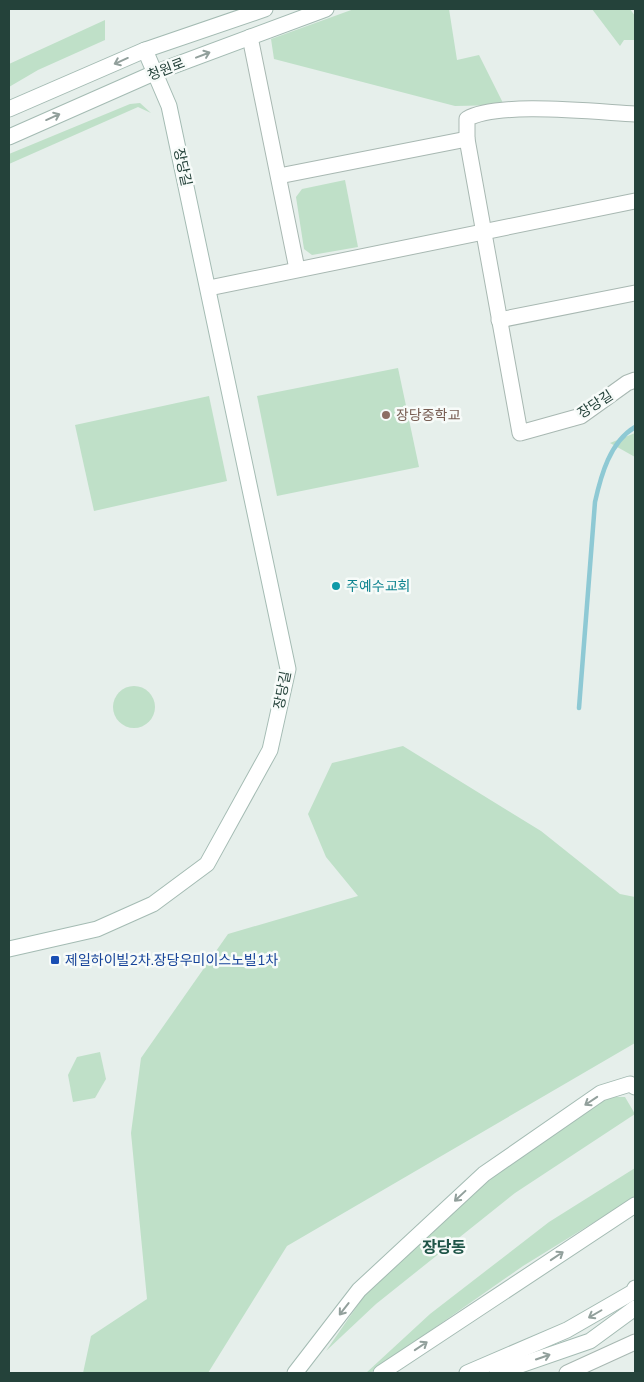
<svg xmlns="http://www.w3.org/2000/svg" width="644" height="1382" font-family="Mulish,'Noto Sans KR',sans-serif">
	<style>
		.green { fill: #bfe0c8 }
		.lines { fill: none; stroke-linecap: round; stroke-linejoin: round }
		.stream { stroke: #8ec9d4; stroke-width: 4.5 }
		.street-casing { stroke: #a8b8b2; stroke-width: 17 }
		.secondary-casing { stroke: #a4bbb3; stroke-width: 17 }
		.street { stroke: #fff; stroke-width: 15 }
		.secondary { stroke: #fff; stroke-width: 15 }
		.oneway { stroke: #92a09c }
		.education-dot { fill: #8d6e63; stroke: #f7fbf9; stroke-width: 2 }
		.culture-dot { fill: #0f9aa8; stroke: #f7fbf9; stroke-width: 2 }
		.transit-dot { fill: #1a4fb4; stroke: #f7fbf9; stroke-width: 2 }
		.labels { text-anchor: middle; stroke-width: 5; stroke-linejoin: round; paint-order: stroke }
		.street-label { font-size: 14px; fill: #24423a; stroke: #f7fbf9 }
		.education-label { font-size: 14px; fill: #785e54; stroke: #f7fbf9; text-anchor: start }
		.culture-label { font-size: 14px; fill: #0d838f; stroke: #f7fbf9; text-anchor: start }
		.transit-label { font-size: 14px; fill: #164399; stroke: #f7fbf9; text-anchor: start }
		.quarter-label { font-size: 16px; font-weight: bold; fill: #1f5548; stroke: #f7fbf9 }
	</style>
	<rect width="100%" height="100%" fill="#e6efeb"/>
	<g class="green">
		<polygon points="354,9 449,9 457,60 479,55 504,105 455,106 274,59 271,39"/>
		<polygon points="592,9 630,9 635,16 635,40 624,40 620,46"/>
		<polygon points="105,20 105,40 38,70 9,87 9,64"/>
		<polygon points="140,103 151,113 138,107 9,164 9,154 130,104"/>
		<polygon points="345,180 358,247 312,255 304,249 296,197 302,189"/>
		<polygon points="398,368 419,467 277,496 257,396"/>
		<polygon points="209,396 227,481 94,511 75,425"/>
		<polygon points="635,433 635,457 610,443"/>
		<circle cx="134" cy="707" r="21"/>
		<polygon points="403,746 541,831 620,894 635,897 635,1043 287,1246 208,1373 83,1373 91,1336 147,1299 131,1133 141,1058 228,934 358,896 326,857 308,814 332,763"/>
		<polygon points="100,1052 106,1079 95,1098 73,1102 68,1075 77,1057"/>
		<polygon points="609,1097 625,1097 635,1114 515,1193 376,1304 326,1351 364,1296 493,1175"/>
		<polygon points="635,1168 635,1197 523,1266 370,1373 366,1373 430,1314 549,1222"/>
	</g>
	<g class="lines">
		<path class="stream" d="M579,708l16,-206c6,-27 15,-60 40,-75"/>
		<g class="street-casing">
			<g id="street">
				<polyline points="250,37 297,269"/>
				<path d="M635,114c-39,-2 -138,-13 -168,5v20l53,294 61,-17 46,-33 8,-3"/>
				<polyline points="279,176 467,139"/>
				<polyline points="209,288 635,201"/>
				<polyline points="499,320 635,293"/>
				<polyline points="567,1373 635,1342"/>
			</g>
		</g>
		<g class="secondary-casing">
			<g id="secondary">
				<polyline points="9,109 145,50 265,9"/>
				<polyline points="9,137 154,73 326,9"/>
				<polyline points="9,949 97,929 153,904 207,864 270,750 288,669 169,106 145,50"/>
				<polyline points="295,1373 359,1290 484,1174 601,1093 630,1084 635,1087"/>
				<polyline points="381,1373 635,1205"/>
				<polyline points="467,1373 567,1330 633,1292 635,1288"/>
				<polyline points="497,1373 590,1341 635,1308"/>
			</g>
		</g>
		<use href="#street" class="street"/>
		<use href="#secondary" class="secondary"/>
	</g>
	<defs><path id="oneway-shaft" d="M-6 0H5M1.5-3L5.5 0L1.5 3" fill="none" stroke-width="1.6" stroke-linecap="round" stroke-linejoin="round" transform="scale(1.25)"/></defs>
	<g class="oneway">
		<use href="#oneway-shaft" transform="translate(203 55) rotate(-21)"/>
		<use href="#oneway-shaft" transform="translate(121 61) rotate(156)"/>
		<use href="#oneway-shaft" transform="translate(53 117) rotate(-24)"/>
		<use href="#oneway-shaft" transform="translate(591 1101) rotate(146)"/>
		<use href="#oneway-shaft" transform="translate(460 1196) rotate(137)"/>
		<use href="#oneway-shaft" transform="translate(557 1256) rotate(-34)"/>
		<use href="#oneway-shaft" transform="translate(344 1309) rotate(128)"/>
		<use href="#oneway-shaft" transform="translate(595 1314) rotate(150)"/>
		<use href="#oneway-shaft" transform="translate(421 1346) rotate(-34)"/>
		<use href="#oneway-shaft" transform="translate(543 1357) rotate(-19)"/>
	</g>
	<circle class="education-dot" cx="386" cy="415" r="5"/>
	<circle class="culture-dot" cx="336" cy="586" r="5"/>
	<rect class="transit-dot" x="50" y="955" width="10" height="10" rx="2.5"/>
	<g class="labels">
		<g class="street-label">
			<text transform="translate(166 69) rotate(-21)" y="5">청원로</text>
			<text transform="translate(183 167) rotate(78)" y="5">장당길</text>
			<text transform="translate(595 404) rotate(-33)" y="5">장당길</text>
			<text transform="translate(282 690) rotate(-79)" y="5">장당길</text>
		</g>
		<g class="education-label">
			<text x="396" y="420">장당중학교</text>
		</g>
		<g class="culture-label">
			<text x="346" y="591">주예수교회</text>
		</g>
		<g class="transit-label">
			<text x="65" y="965">제일하이빌2차.장당우미이스노빌1차</text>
		</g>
		<g class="quarter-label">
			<text x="444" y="1253">장당동</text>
		</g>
	</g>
	<rect width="644" height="1382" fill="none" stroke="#24423a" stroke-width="20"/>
</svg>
